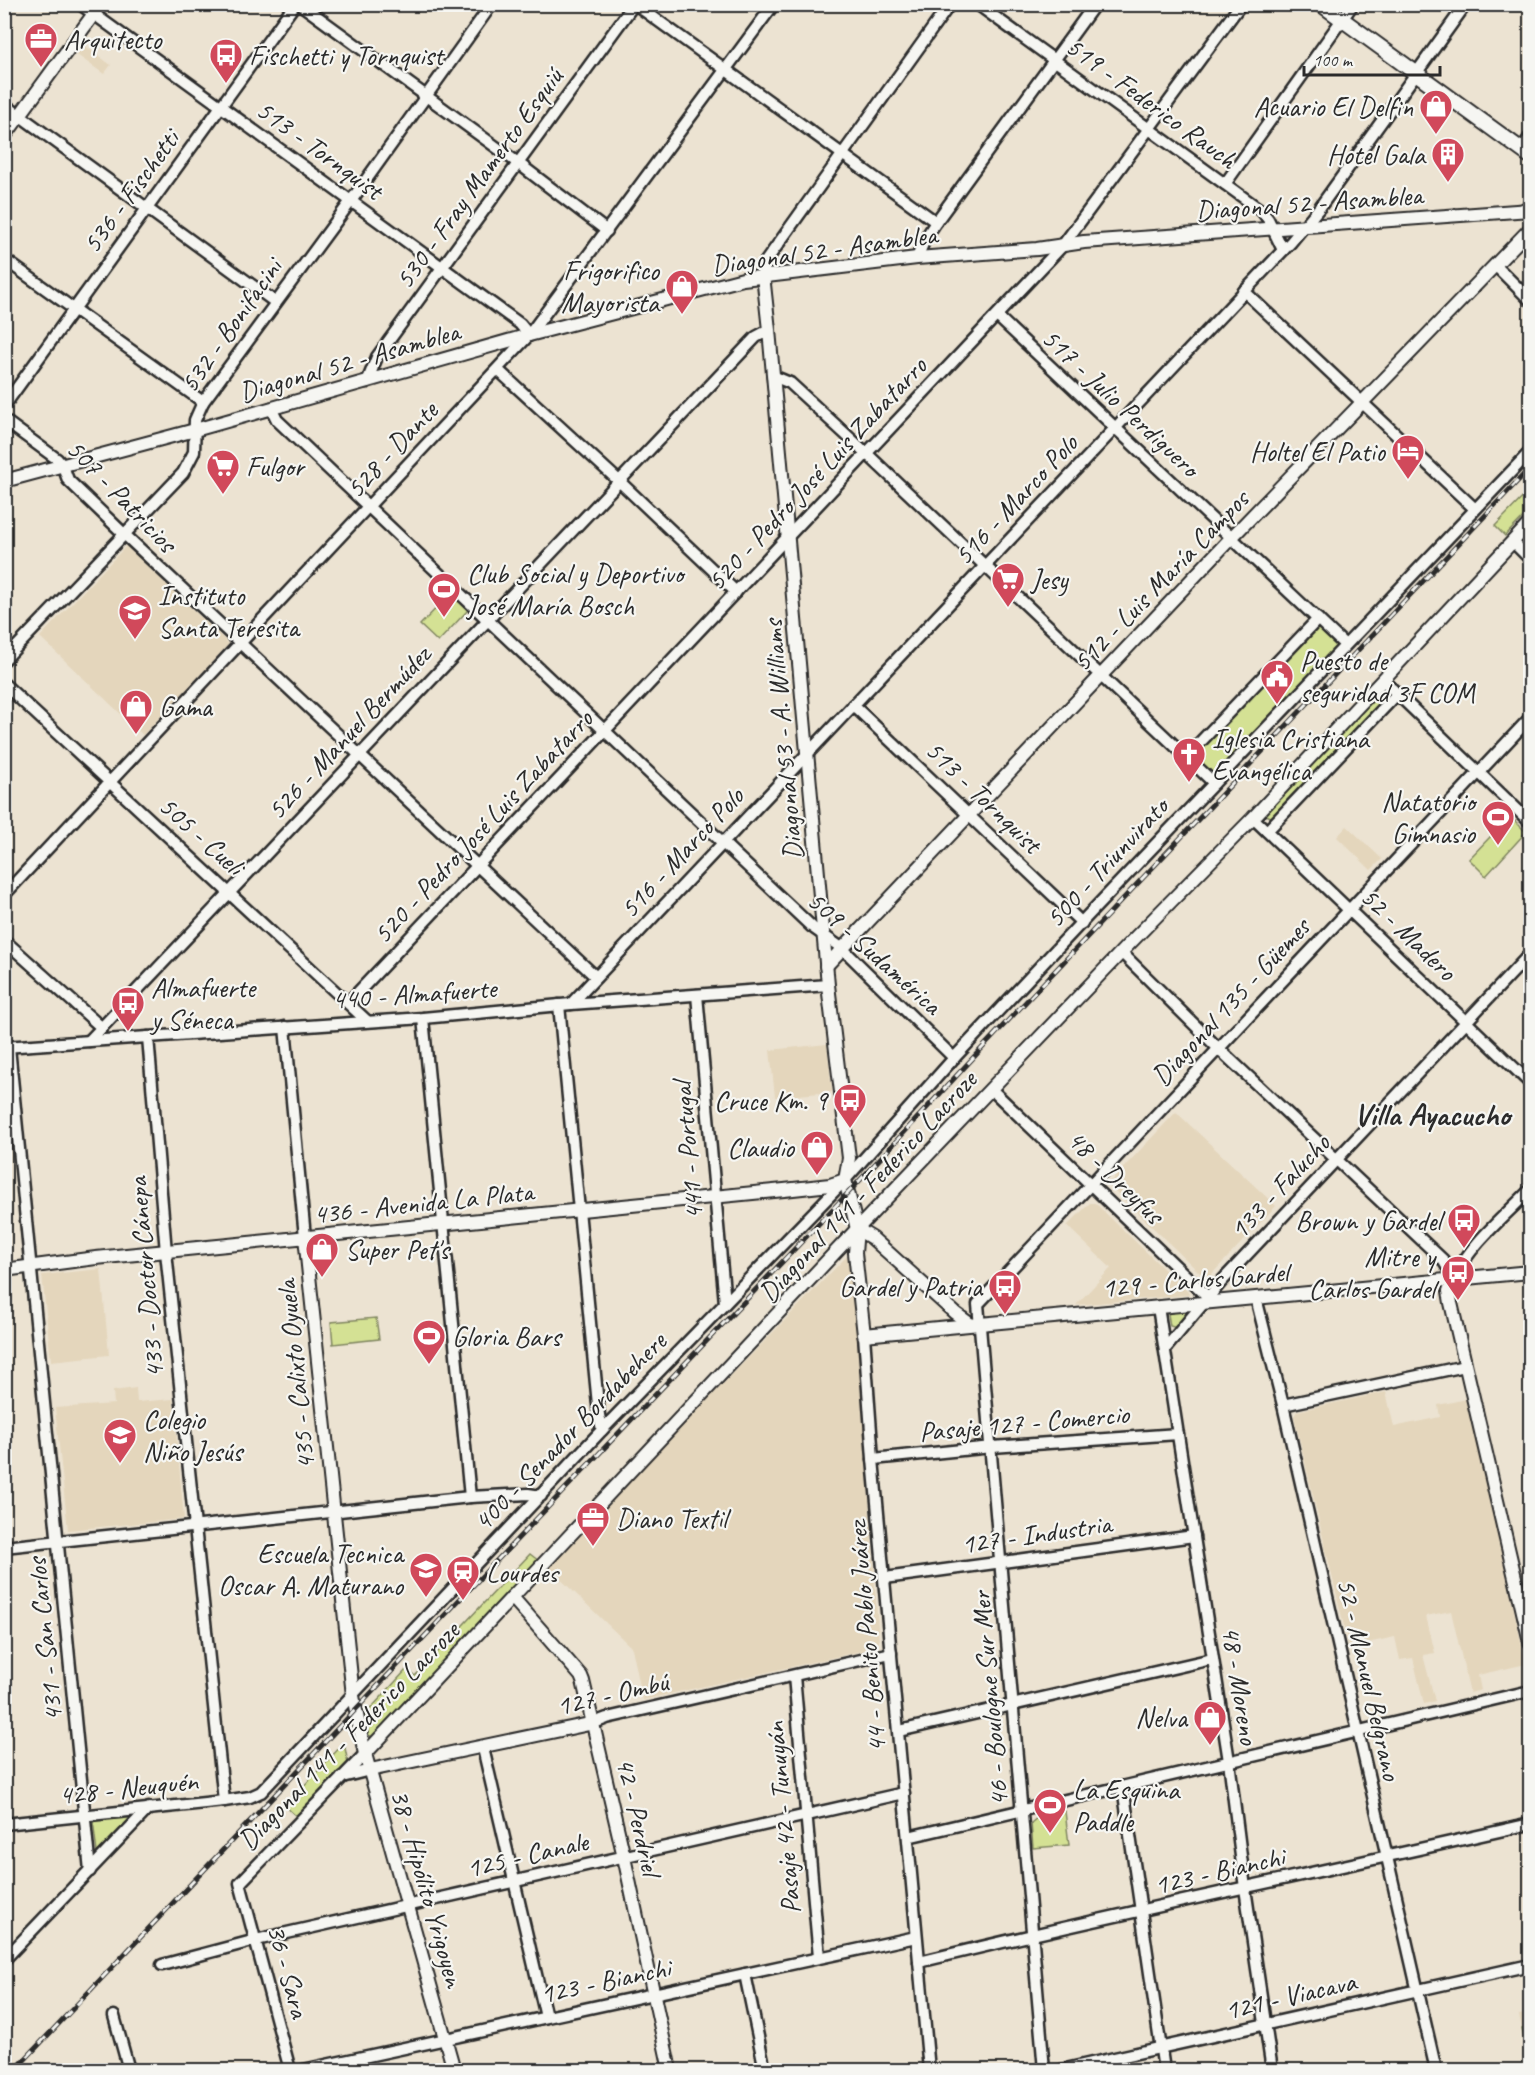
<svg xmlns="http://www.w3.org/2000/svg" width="1535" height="2075" font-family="Caveat,sans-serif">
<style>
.built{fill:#e4d6bc}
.green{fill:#d4e194;stroke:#808660;stroke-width:1.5}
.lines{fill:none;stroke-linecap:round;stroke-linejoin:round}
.minor-casing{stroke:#2b2b2b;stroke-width:15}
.tertiary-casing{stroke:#2b2b2b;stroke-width:16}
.secondary-casing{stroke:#2b2b2b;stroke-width:18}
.minor{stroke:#f6f6f2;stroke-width:10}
.tertiary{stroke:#f6f6f2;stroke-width:12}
.secondary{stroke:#f6f6f2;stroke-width:14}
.rail-casing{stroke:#2b2b2b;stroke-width:5}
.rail{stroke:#f6f6f2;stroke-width:3;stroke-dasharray:9;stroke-linecap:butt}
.labels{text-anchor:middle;stroke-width:4.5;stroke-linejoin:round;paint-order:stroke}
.poi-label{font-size:28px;fill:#2b2b2b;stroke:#f6f6f2;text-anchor:start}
.street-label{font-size:28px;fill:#2b2b2b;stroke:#f6f6f2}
.quarter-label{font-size:32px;font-weight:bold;fill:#2b2b2b;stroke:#f6f6f2}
</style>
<rect width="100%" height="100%" fill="#ece3d2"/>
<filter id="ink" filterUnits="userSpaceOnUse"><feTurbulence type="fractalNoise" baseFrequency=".0167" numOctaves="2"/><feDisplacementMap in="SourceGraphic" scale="12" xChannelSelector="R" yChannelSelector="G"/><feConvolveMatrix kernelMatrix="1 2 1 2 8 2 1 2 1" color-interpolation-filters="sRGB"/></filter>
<g filter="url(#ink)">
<g class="built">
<polygon points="84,45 111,65 104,74 77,55"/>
<polygon points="126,546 229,644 143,735 40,637"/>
<polygon points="1347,826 1382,859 1371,870 1337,837"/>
<polygon points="827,1044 832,1092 775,1097 770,1050"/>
<polygon points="1176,1112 1276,1206 1210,1276 1203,1276 1111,1187 1111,1181"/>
<polygon points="1090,1203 1095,1203 1189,1293 1188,1295 1076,1305 1111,1268 1067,1226"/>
<polygon points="846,1257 852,1259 879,1642 875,1648 643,1700 632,1648 547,1566"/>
<polygon points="101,1269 109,1355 51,1361 42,1275"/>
<polygon points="136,1388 137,1402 173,1399 184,1519 68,1530 55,1408 114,1404 113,1391"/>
<polygon points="1386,1392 1394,1427 1440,1417 1438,1405 1467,1399 1526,1664 1478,1675 1481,1690 1470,1693 1451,1611 1426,1616 1435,1653 1423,1655 1435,1701 1424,1704 1413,1658 1400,1660 1395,1637 1349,1647 1294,1416 1297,1411"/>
<polygon points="1530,2013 1530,2066 1519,2015"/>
</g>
<g class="green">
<polygon points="1530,490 1530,510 1505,536 1495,526"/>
<polygon points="451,593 468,610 438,642 420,625"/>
<polygon points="1319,628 1336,643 1337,649 1216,775 1211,773 1195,758 1195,755 1316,629"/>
<polygon points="1375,692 1380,695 1383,701 1273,818 1264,814"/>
<polygon points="1510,816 1526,832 1486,876 1469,859"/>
<polygon points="1170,1312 1187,1312 1187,1316 1177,1328 1170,1326 1168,1314"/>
<polygon points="376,1318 379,1339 333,1344 331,1322"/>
<polygon points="530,1554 539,1561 374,1737 367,1735 362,1718 407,1669 415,1676"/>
<polygon points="344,1743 348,1763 297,1817 285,1806"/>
<polygon points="1065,1811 1069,1845 1033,1848 1031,1823 1037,1818"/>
<polygon points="133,1816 97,1853 93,1820"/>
<polygon points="1530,2027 1530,2066 1522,2029"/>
</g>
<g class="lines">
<defs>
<g id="minor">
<polyline points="80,4 520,324 529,335"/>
<polyline points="300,4 518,163 607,231"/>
<polyline points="635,4 936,222"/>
<polyline points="977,4 1262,211 1268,219 1283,250"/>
<polyline points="4,104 275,302"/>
<polyline points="1522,149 1530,137"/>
<polyline points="1225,184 1353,4"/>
<polyline points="917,258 925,239 936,222 1095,4"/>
<polyline points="4,259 203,402"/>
<polyline points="1495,265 1530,300"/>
<polyline points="763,275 766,261 950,4"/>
<polyline points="1244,291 1475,509"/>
<polyline points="997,316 1345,645"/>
<polyline points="498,370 620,482 736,592"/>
<polyline points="773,376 790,383 866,453 1214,783"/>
<polyline points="367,382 377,357 634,4"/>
<polyline points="4,406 295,4"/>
<polyline points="271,408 277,420 723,843 812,927 843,949 954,1058"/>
<polyline points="4,420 57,459 63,466 68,480 124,534 596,977"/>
<polyline points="1513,542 1530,559"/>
<polyline points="4,660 183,473 194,452 195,420 203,402 351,201 492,4"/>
<polyline points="1383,680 1530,822"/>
<polyline points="4,684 367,1021"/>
<polyline points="853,705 1082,923"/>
<polyline points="1186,757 1318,619"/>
<polyline points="1253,818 1530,1083"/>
<polyline points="1267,831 1397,694"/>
<polyline points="4,895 529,335 774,4"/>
<polyline points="4,940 101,1027"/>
<polyline points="1121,952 1218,1048 1443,1260 1454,1278"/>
<polyline points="697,995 725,1303"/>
<polyline points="348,1003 1063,245 1241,4"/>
<polyline points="571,1004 1291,242 1320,207 1466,4"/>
<polyline points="559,1005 599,1415 602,1430"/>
<polyline points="423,1018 470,1497"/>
<polyline points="285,1027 305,1237"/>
<polyline points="148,1037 166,1252 224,1801"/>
<polyline points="89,1041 756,337 769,330"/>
<polyline points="4,1047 423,1018 571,1004 828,985"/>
<polyline points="9,1047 90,1871"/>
<polyline points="991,1089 1208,1297"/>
<path d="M1454 1278C1470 1244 1504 1217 1530 1190"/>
<polyline points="1256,1298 1283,1405 1436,2070"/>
<polyline points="1158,1307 1229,1761 1245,1888 1272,2070"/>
<polyline points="864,1335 873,1459 929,2070"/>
<polyline points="1165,1349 1222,1281 1530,954"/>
<polyline points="1283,1405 1465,1366"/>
<polyline points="873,1459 992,1447 1178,1434"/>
<polyline points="4,1547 470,1497 528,1494 541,1496"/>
<polyline points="885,1578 1194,1536"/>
<polyline points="794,1676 819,1957"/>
<polyline points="594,1723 607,1718 891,1653"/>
<polyline points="899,1731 1212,1659"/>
<polyline points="483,1748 546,2017"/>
<polyline points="342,1777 370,1770"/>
<polyline points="1123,1787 1164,2070"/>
<polyline points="4,1824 224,1801 250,1797 261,1792 602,1430 845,1180 954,1058 1094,909 1530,452"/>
<polyline points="908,1837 1530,1691"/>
<polyline points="4,1960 149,1808"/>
<path d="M919 1962C1122 1912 1327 1871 1530 1824"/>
<polyline points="162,1965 256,1940 904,1793"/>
<polyline points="745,1974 765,2070"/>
<polyline points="114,2016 129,2070"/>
<polyline points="290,2070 240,1883 365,1754"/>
<polyline points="303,2070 916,1937"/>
<polyline points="1044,2070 978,1304 1530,718"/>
<polyline points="1061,2070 1530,1965"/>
</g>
<g id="tertiary">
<polyline points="4,137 101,4"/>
<polyline points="763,275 769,330 828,985 849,1158 845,1180 857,1229 855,1253 864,1335 1530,1272"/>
<polyline points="4,481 195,430 529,335 743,279 917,258 1037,249 1084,242 1530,210"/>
<polyline points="826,966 1231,538 1530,229"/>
<polyline points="857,1229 872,1238 955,1313 970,1324"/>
<polyline points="305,1237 353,1696 365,1754 454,2070"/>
<polyline points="4,1270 96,1258 784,1190 830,1185 845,1180"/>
<polyline points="1454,1278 1449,1291 1451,1303 1530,1642"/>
<polyline points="512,1597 581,1676 583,1681 624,1857 670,2070"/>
<polyline points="365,1754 857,1229 1129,944 1253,818 1530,523"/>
<polyline points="370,1770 594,1723"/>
</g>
<g id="secondary">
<polyline points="1321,4 1530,156"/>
<polyline points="1525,210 1530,208"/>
</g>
</defs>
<use href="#minor" class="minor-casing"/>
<use href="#tertiary" class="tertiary-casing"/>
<use href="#secondary" class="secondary-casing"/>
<use href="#minor" class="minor"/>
<use href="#tertiary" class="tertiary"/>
<use href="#secondary" class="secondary"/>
<defs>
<polyline id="rail" points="15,2070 460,1599 849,1192 985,1045 1530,468"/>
</defs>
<use href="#rail" class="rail-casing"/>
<use href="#rail" class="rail"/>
</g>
</g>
<defs>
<symbol id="office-pin" viewBox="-11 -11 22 30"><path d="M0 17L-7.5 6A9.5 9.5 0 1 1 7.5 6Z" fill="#d1495b" stroke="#f6f6f2"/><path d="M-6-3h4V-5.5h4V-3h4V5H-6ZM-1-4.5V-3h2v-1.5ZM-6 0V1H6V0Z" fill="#fff"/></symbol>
<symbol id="bus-pin" viewBox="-11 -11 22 30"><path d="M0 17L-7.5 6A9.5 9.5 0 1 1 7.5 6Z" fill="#d1495b" stroke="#f6f6f2"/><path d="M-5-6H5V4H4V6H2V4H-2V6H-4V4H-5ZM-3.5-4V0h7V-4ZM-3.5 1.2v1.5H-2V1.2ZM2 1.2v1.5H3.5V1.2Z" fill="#fff"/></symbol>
<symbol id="shop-pin" viewBox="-11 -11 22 30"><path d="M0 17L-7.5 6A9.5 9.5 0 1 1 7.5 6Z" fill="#d1495b" stroke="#f6f6f2"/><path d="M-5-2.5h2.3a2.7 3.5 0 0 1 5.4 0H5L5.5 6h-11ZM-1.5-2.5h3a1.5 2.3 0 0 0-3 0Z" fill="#fff"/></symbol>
<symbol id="building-pin" viewBox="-11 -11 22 30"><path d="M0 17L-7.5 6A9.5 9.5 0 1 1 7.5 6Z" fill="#d1495b" stroke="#f6f6f2"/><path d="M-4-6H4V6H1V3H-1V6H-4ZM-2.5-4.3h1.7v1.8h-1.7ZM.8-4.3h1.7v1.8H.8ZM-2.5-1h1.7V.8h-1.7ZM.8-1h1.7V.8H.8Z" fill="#fff"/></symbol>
<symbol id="hotel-pin" viewBox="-11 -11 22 30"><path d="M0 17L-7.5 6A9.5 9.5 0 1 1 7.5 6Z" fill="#d1495b" stroke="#f6f6f2"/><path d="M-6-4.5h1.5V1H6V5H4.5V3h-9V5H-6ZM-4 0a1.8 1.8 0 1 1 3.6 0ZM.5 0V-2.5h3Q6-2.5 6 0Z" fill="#fff"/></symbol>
<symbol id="supermarket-pin" viewBox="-11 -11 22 30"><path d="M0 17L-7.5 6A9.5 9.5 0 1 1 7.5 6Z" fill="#d1495b" stroke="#f6f6f2"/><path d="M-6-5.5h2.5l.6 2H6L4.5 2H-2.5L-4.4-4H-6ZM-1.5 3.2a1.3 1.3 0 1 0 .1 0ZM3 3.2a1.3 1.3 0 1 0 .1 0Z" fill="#fff"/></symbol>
<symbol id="stadium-pin" viewBox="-11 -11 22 30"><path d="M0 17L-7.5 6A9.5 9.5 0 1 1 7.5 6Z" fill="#d1495b" stroke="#f6f6f2"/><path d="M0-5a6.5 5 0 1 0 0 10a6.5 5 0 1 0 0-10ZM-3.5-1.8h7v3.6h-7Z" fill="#fff"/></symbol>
<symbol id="university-pin" viewBox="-11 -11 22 30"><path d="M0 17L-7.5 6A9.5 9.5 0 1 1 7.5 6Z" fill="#d1495b" stroke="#f6f6f2"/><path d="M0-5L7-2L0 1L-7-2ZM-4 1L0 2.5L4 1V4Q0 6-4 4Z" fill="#fff"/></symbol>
<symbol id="civic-pin" viewBox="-11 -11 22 30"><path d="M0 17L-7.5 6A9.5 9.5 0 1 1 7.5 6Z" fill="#d1495b" stroke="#f6f6f2"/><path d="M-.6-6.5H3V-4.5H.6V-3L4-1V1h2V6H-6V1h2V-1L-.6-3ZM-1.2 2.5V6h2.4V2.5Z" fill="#fff"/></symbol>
<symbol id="church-pin" viewBox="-11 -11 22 30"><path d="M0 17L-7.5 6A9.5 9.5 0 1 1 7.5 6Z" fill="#d1495b" stroke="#f6f6f2"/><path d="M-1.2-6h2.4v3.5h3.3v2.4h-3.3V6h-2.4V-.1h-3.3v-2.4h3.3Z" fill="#fff"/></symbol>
<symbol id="school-pin" viewBox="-11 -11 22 30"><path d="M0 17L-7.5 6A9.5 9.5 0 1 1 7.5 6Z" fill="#d1495b" stroke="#f6f6f2"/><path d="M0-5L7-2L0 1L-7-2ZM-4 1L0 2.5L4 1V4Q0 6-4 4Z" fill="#fff"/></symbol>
<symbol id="station-pin" viewBox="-11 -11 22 30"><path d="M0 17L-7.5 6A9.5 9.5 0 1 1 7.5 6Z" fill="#d1495b" stroke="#f6f6f2"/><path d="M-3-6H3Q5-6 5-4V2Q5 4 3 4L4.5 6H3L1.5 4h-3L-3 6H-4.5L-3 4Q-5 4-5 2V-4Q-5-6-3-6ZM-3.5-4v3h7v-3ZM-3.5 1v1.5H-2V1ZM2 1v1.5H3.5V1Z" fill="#fff"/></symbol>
</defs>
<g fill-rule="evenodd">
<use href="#office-pin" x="22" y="20" width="38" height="52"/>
<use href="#bus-pin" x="207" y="36" width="38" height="52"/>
<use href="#shop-pin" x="1417" y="87" width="38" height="52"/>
<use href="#building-pin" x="1429" y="135" width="38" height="52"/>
<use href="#shop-pin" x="663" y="267" width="38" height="52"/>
<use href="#hotel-pin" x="1389" y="432" width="38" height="52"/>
<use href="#supermarket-pin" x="204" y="447" width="38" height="52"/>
<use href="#supermarket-pin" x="989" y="560" width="38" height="52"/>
<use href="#stadium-pin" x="425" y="570" width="38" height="52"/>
<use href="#university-pin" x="116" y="592" width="38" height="52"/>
<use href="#civic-pin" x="1258" y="657" width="38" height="52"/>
<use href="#shop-pin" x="117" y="687" width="38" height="52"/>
<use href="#church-pin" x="1170" y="735" width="38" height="52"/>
<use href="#stadium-pin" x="1479" y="798" width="38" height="52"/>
<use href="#bus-pin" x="109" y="984" width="38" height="52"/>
<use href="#bus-pin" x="831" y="1081" width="38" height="52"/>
<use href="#shop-pin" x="798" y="1128" width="38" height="52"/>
<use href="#bus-pin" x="1445" y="1201" width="38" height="52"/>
<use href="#shop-pin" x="303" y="1230" width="38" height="52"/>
<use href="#bus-pin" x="1439" y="1253" width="38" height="52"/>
<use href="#bus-pin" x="986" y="1267" width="38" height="52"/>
<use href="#stadium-pin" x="410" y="1317" width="38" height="52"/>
<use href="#school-pin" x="101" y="1416" width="38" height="52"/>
<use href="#office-pin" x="574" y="1499" width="38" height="52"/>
<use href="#school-pin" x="407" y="1550" width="38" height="52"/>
<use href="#station-pin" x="444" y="1553" width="38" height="52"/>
<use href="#shop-pin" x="1191" y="1698" width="38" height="52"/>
<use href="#stadium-pin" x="1031" y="1786" width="38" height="52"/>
</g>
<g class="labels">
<g class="poi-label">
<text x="64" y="49">Arquitecto</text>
<text x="249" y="65">Fischetti y Tornquist</text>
<text x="1413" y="116" text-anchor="end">Acuario El Delfin</text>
<text x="1425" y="164" text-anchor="end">Hotel Gala</text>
<text x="659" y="280" text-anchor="end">Frigorifico<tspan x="659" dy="32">Mayorista</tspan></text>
<text x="1385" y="461" text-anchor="end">Holtel El Patio</text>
<text x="246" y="476">Fulgor</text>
<text x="467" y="583">Club Social y Deportivo<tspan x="467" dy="32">José María Bosch</tspan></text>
<text x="1031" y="589">Jesy</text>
<text x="158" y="605">Instituto<tspan x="158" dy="32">Santa Teresita</tspan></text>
<text x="1300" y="670">Puesto de<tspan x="1300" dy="32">seguridad 3F COM</tspan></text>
<text x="159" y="716">Gama</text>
<text x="1212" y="748">Iglesia Cristiana<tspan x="1212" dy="32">Evangélica</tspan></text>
<text x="1475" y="811" text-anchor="end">Natatorio<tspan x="1475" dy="32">Gimnasio</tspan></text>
<text x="151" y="997">Almafuerte<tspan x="151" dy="32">y Séneca</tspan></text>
<text x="827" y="1110" text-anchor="end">Cruce Km. 9</text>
<text x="794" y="1157" text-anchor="end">Claudio</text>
<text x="1441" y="1230" text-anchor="end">Brown y Gardel</text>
<text x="345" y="1259">Super Pet's</text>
<text x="1435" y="1266" text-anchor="end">Mitre y<tspan x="1435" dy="32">Carlos Gardel</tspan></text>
<text x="982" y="1296" text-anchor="end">Gardel y Patria</text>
<text x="452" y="1346">Gloria Bars</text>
<text x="143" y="1429">Colegio<tspan x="143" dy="32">Niño Jesús</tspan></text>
<text x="616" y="1528">Diano Textil</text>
<text x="403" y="1563" text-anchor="end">Escuela Tecnica<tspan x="403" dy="32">Oscar A. Maturano</tspan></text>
<text x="486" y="1582">Lourdes</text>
<text x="1187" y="1727" text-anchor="end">Nelva</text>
<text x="1073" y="1799">La Esquina<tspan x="1073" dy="32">Paddle</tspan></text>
</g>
<g class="street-label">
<text transform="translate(1152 102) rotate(36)" y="10">519 - Federico Rauch</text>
<text transform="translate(320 149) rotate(36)" y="10">513 - Tornquist</text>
<text transform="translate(478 178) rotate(-54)" y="10">530 - Fray Mamerto Esquiú</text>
<text transform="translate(130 191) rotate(-54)" y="10">536 - Fischetti</text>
<text transform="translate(1309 202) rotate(-4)" y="10">Diagonal 52 - Asamblea</text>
<text transform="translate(824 249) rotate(-8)" y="10">Diagonal 52 - Asamblea</text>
<text transform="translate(230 325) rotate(-55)" y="10">532 - Bonifacini</text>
<text transform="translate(349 361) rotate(-16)" y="10">Diagonal 52 - Asamblea</text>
<text transform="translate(1121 402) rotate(43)" y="10">517 - Julio Perdiguero</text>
<text transform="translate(391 449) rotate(-47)" y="10">528 - Dante</text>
<text transform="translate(816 473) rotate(-47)" y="10">520 - Pedro José Luis Zabatarro</text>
<text transform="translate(122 495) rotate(46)" y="10">507 - Patricios</text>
<text transform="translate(1015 499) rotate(-47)" y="10">516 - Marco Polo</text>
<text transform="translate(1160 580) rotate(-46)" y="10">512 - Luis María Campos</text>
<text transform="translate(348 732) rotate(-47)" y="10">526 - Manuel Bermúdez</text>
<text transform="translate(782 740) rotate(-95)" y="10">Diagonal 53 - A. Williams</text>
<text transform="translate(984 796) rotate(44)" y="10">513 - Tornquist</text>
<text transform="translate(482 826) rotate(-47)" y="10">520 - Pedro José Luis Zabatarro</text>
<text transform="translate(202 835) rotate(42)" y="10">505 - Cueli</text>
<text transform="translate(681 852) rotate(-47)" y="10">516 - Marco Polo</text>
<text transform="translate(1106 862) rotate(-47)" y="10">500 - Triunvirato</text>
<text transform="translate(1409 933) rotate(44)" y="10">52 - Madero</text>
<text transform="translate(875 952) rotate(42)" y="10">509 - Sudamérica</text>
<text transform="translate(414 993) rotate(-4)" y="10">440 - Almafuerte</text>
<text transform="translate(1230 1001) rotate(-47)" y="10">Diagonal 135 - Güemes</text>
<text transform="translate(687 1151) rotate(-95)" y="10">441 - Portugal</text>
<text transform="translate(1116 1176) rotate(44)" y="10">48 - Dreyfus</text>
<text transform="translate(867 1186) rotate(-47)" y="10">Diagonal 141 - Federico Lacroze</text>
<text transform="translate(1279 1186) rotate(-47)" y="10">133 - Falucho</text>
<text transform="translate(423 1202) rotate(-6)" y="10">436 - Avenida La Plata</text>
<text transform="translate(145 1278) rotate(-95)" y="10">433 - Doctor Cánepa</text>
<text transform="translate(1195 1279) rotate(-5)" y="10">129 - Carlos Gardel</text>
<text transform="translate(295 1375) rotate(-96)" y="10">435 - Calixto Oyuela</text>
<text transform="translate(1024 1422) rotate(-5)" y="10">Pasaje 127 - Comercio</text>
<text transform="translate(569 1431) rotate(-46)" y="10">400 - Senador Bordabehere</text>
<text transform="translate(1036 1533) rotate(-8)" y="10">127 - Industria</text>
<text transform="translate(866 1637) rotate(-95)" y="10">44 - Benito Pablo Juárez</text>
<text transform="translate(44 1640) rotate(-96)" y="10">431 - San Carlos</text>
<text transform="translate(1370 1679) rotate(77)" y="10">52 - Manuel Belgrano</text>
<text transform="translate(1241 1685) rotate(81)" y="10">48 - Moreno</text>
<text transform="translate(612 1693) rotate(-13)" y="10">127 - Ombú</text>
<text transform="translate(989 1699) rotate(-95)" y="10">46 - Boulogne Sur Mer</text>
<text transform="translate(348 1735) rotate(-46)" y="10">Diagonal 141 - Federico Lacroze</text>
<text transform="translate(128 1787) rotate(-6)" y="10">428 - Neuquén</text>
<text transform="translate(639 1816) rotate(77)" y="10">42 - Perdriel</text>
<text transform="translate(782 1818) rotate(-95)" y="10">Pasaje 42 - Tunuyán</text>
<text transform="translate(527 1854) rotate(-13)" y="10">125 - Canale</text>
<text transform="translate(1219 1870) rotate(-13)" y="10">123 - Bianchi</text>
<text transform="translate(428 1888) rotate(74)" y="10">38 - Hipólito Yrigoyen</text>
<text transform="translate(289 1971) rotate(75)" y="10">36 - Sara</text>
<text transform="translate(605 1980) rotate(-12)" y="10">123 - Bianchi</text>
<text transform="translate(1290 1995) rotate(-13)" y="10">121 - Viacava</text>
</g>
<g class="quarter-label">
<text x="1432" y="1125">Villa Ayacucho</text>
</g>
</g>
<rect width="1535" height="2075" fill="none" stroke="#f6f6f2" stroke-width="24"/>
<rect x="12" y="12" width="1511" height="2051" fill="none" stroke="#2b2b2b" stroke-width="2" filter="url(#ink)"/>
<path d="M1304 66v9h136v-9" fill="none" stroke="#2b2b2b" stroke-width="3"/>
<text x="1313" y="66" font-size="18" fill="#2b2b2b" stroke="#f6f6f2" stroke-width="4.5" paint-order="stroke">100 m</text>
</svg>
